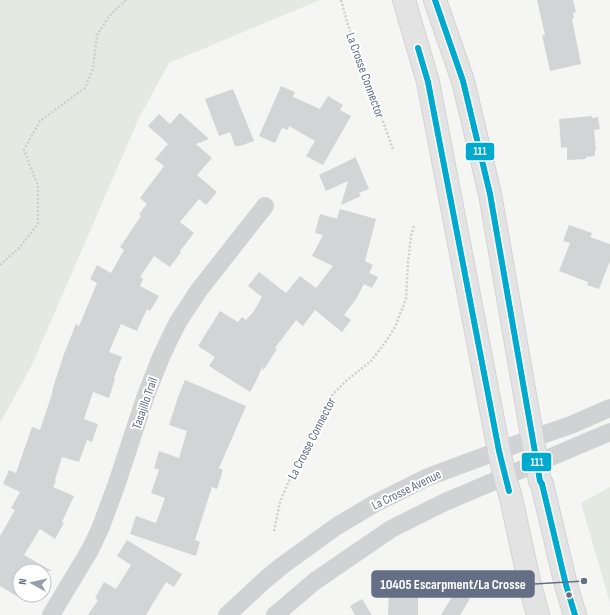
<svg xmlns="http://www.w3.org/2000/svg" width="610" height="615" font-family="'Sofia Sans Condensed',sans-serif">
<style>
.green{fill:#e4e9e2}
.building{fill:#d3d4d5}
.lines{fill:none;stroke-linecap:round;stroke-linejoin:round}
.major-casing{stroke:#d1d3d4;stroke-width:24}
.path{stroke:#cecfcf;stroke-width:2.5;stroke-dasharray:2 2;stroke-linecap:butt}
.minor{stroke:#d1d2d3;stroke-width:18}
.major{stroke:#e3e3e4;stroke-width:22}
.bus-1-casing{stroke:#fff;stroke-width:9}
.bus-1{stroke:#00a9ce;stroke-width:6}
.bus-dot{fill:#646f86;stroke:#fff;stroke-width:1.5}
.labels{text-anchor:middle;stroke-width:4;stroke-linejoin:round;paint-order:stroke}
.street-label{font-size:13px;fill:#646f86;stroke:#fff}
.leader{fill:none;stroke:#646f86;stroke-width:1.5}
.callout-dot{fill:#646f86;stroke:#fff;stroke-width:1.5}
.callout{fill:#646f86;stroke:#646f86;stroke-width:1.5}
.callout-label{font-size:14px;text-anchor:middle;font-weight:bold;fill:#fff}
.line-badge{stroke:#fff;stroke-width:1.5}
.badge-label{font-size:11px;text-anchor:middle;font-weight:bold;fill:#fff}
</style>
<rect width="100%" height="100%" fill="#f5f6f4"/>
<g class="green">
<polygon points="0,0 320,0 169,63 139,118 32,365 0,423"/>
<polygon points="610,487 610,603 581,503"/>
</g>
<g class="building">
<polygon points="537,0 573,0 576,12 573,13 574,18 572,19 581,64 550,71 542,35 545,35"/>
<polygon points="281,86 295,92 293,97 320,109 328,96 343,105 340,110 351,116 323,165 306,156 315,141 289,126 288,130 282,128 275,143 259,136"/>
<polygon points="233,89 254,141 240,146 235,146 230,132 219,136 205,99"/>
<polygon points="180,113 209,139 196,144 212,158 197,175 217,192 206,205 199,199 180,222 194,233 180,251 181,252 170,267 154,256 140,277 143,279 140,286 159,296 150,311 147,309 137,331 121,324 109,352 122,357 114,378 115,379 109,398 93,392 84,419 98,424 92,442 87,440 79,462 62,457 55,480 56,481 53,487 74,496 62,522 64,523 55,539 40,529 24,555 52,571 20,571 20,598 0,586 0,536 15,510 11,508 20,492 3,484 9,470 16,473 32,427 40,430 53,391 52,391 64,354 76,324 79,326 97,283 90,279 97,265 111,273 124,250 120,247 141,216 139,214 147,204 140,198 164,166 155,159 168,144 148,126 159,114 170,124"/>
<polygon points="592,116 592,118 598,117 600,129 594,130 596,150 595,150 595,156 586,157 586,159 567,160 567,147 561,148 559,119"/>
<polygon points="355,156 369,189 359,193 361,196 341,205 348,181 326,191 319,175 354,158"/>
<polygon points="340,209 376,219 365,261 373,265 369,273 378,277 372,288 364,284 356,299 344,315 351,320 342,332 315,310 303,326 296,320 275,348 277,349 263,371 263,366 256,381 250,392 209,366 215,357 198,346 220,311 238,322 242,317 246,320 254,311 262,297 248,286 259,272 286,293 300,276 316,288 333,266 312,256 323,235 315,233 320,214 338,219 337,218"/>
<polygon points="569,225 592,233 590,237 610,244 610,261 599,289 587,285 588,282 559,271 570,243 563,241"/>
<polygon points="185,380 246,406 219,468 223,470 217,489 212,487 195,540 200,542 196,556 130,534 136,516 156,523 165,498 151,493 159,470 154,468 159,451 179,458 187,431 169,425 178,397"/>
<polygon points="127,540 182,574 174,587 166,582 146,615 88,615 98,600 95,598 104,582 116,589 131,565 117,556"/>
<polygon points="389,589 418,589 418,615 388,615"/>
<polygon points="456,590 470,599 460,615 441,615"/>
<polygon points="362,599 372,615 355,615 350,606"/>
</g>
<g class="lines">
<defs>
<g id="major">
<polyline points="404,0 428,82 499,451 505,477 511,498 529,581 538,615"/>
<polyline points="435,0 463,81 490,194 540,481 542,484 566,585 575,615"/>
</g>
</defs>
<use href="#major" class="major-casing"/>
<g class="path">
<polyline points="341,0 348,25 393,149"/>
<polyline points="0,265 19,248 38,224 38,186 24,150 40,121 85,88 93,69 97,35 110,15 126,0"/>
<polyline points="274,531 280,502 288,483 324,406 333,394 346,381 371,361 387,340 395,327 406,299 408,263 411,236 414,226"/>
</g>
<g class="minor">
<polyline points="51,615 90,550 100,529 116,486 146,395 161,357 170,338 178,322 199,290 265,206"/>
<polyline points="227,615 266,579 283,565 337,526 374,504 428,477 533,438 571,425 610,408"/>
<polyline points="275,615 315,581 391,529 445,502 610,432"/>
</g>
<use href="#major" class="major"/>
<defs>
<g id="bus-1">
<polyline points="435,0 463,81 490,194 540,481 542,484 566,585 575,615"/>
<polyline points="418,48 428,82 499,451 509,491"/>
</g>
</defs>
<use href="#bus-1" class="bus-1-casing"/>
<use href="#bus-1" class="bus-1"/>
</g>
<circle class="bus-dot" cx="569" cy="595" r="3.5"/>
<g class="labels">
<g class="street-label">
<text transform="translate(366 75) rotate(70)" y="5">La Crosse Connector</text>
<text transform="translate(144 403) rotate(-71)" y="5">Tasajillo Trail</text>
<text transform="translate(311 438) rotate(-63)" y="5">La Crosse Connector</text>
<text transform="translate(406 489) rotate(-26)" y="5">La Crosse Avenue</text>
</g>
</g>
<path class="leader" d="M584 581L534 584"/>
<circle class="callout-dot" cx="584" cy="581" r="4"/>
<rect class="callout" x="372" y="571" width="162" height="26" rx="4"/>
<g class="callout-label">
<text x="453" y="589">10405 Escarpment/La Crosse</text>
</g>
<g class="line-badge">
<rect x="465" y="142" width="30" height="19" rx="4" fill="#00a9ce"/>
<rect x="521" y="452" width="31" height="20" rx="4" fill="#00a9ce"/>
</g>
<g class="badge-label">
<text x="480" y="155">111</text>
<text x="537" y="466">111</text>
</g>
<g transform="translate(32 583) rotate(278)"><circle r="19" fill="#ffffff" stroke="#c1c5cf"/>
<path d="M0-3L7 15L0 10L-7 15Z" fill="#979eac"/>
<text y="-6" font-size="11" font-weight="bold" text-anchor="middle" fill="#646f86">N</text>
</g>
</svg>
